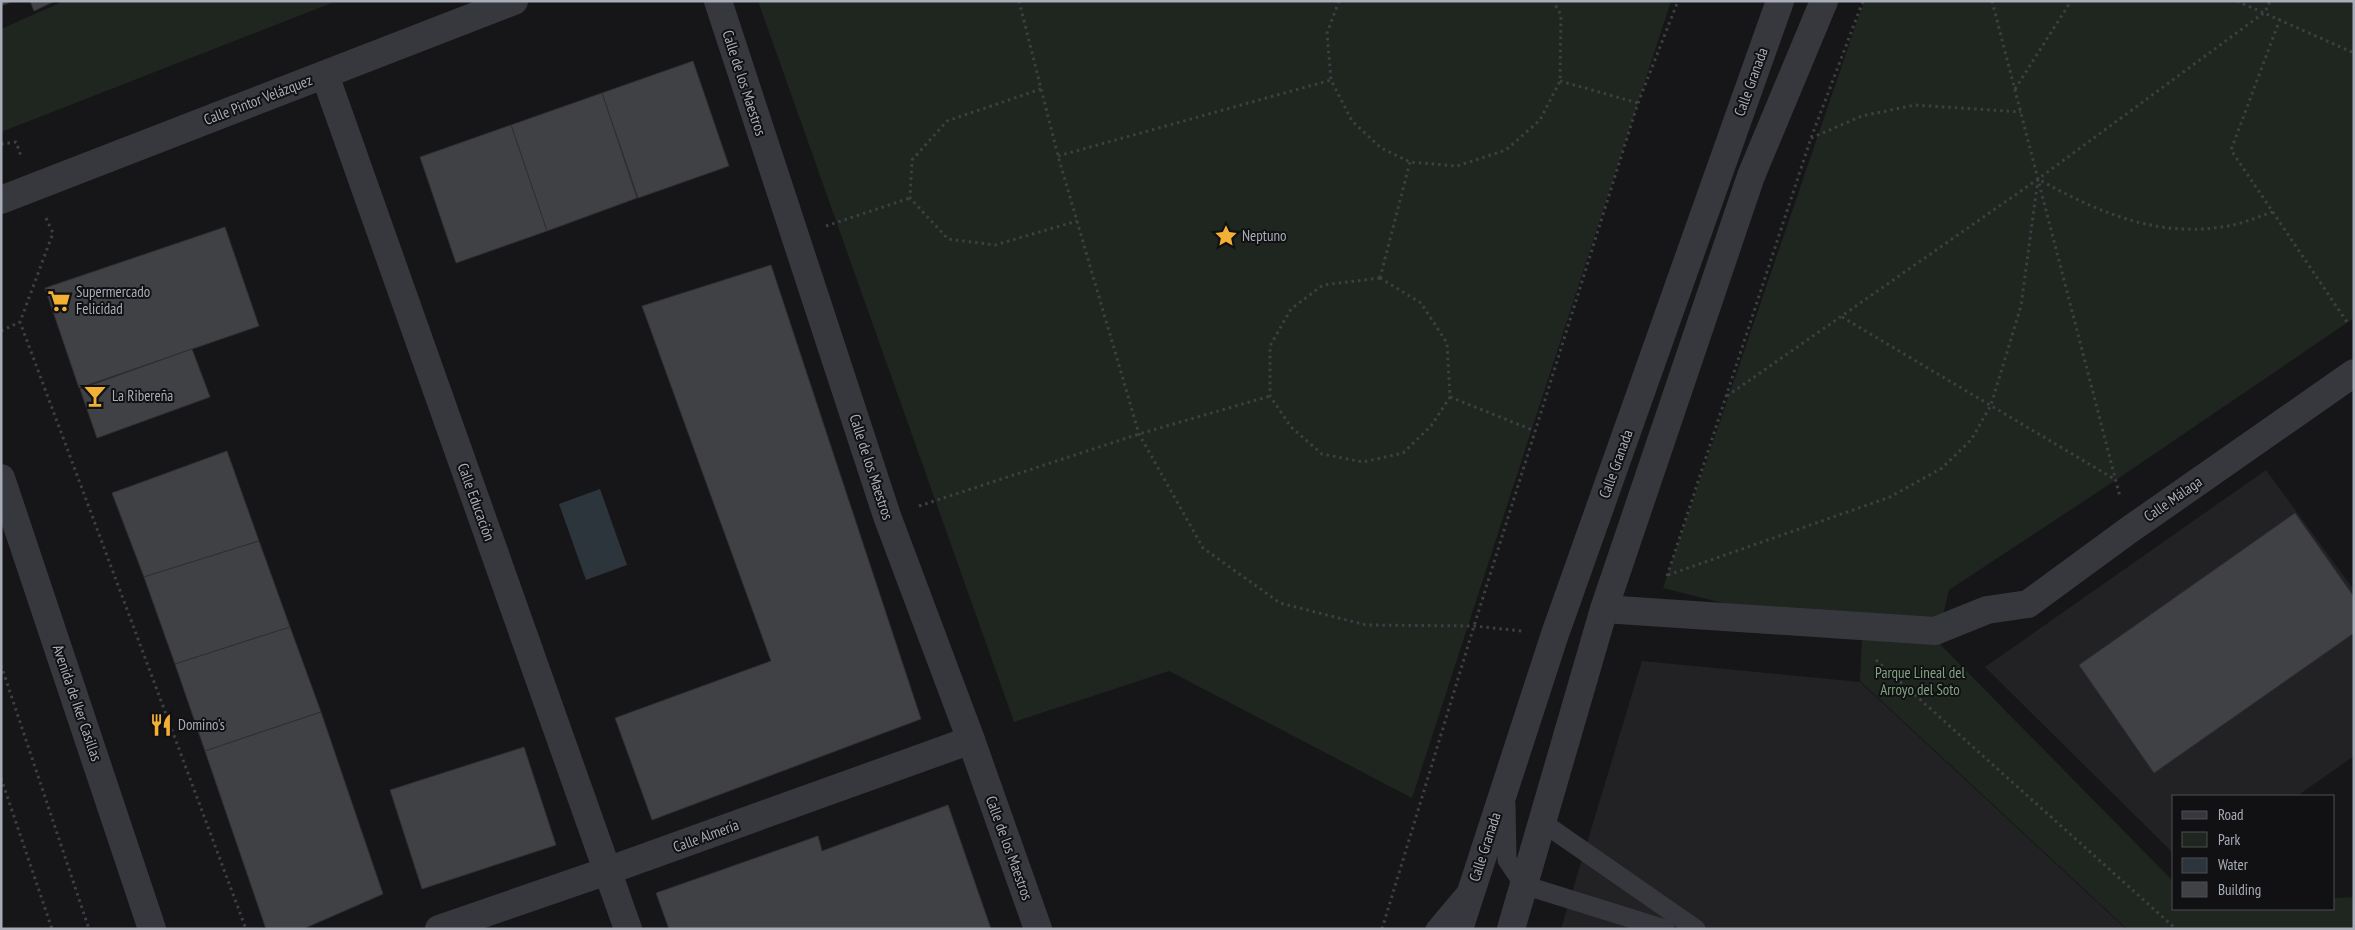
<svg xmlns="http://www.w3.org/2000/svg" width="2355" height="930" font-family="'PT Sans Narrow',sans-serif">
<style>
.built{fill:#222225}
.green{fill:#1e261f}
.water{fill:#2c353c}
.building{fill:#404145;stroke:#303034}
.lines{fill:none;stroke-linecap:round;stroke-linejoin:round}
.path{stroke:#3d3f44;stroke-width:3;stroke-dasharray:2.5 4;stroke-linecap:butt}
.service{stroke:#37383d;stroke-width:19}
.minor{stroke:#37383d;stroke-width:28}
.tertiary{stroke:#37383d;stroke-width:28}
.labels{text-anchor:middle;stroke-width:4;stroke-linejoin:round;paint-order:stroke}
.street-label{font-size:15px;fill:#a8adb8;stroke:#111113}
.poi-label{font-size:15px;fill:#a8adb8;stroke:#111113;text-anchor:start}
.park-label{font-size:15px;fill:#7fa381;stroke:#111113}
</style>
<rect width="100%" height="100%" fill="#161618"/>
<g class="built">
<polygon points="2266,470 2354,590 2354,756 2297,796 2174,796 2174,854 1985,667"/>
<polygon points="1642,661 1860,682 2126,929 1561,929"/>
</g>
<g class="green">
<polygon points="64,1 337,1 1,132 1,29"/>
<polygon points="758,1 1671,1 1412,798 1169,671 1014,722"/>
<polygon points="1864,1 2354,1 2354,318 2116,480 1949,590 1937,641 2174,882 2174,909 2334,909 2334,898 2354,897 2354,929 2127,929 1860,681 1862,638 1663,588"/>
</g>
<polygon class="water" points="600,489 627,565 586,580 559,504"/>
<g class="building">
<polygon points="1,1 13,1 1,6"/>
<polygon points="30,1 55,1 34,11"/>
<polygon points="693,61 729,166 638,198 602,93"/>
<polygon points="602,93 637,198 547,231 511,125"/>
<polygon points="511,125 547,231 456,263 420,157"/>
<polygon points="225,227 259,326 79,388 45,288"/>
<polygon points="771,265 921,719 652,820 615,718 771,661 642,306"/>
<polygon points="192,349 210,397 97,438 80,389"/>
<polygon points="227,451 259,541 144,577 112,493"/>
<polygon points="2295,513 2354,597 2354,633 2154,773 2079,665"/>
<polygon points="259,541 290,627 175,664 144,577"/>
<polygon points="290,627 321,712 205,751 175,664"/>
<polygon points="321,712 383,894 303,929 266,929 205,751"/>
<polygon points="524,747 556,845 422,889 390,790"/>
<polygon points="948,805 991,929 669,929 656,893 818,836 822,851"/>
</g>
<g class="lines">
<g class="path">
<polyline points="1019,1 1058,156 1139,434 1203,548 1280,603 1366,625 1474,626 1522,631"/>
<polyline points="1339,1 1327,33 1331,80 1352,121 1381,148 1410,162 1457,166 1506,150 1540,120 1560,81 1561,15 1553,1"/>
<polyline points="1992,1 2120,497"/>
<polyline points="2237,1 2354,53"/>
<polyline points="2280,19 2231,150 2347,322"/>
<polyline points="1560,81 1638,103"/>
<polyline points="1041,89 947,121 912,160 910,198 948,239 995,245 1077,221"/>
<polyline points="2015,89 2071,1"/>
<polyline points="1811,138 1862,116 1915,105 2021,112"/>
<polyline points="1,144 16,142 21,156"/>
<polyline points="1058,156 1331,80"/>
<polyline points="46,218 53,233 20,322 246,929"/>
<polyline points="826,226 910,198"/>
<polygon points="1380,278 1421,303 1447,343 1450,397 1431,426 1403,453 1363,462 1322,454 1291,427 1270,396 1270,346 1291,309 1323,285"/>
<polyline points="1380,278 1410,162"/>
<polyline points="1842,317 2116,480"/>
<polyline points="1,331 20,322"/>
<polyline points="1727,396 2038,179 2265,12 2270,1"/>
<polyline points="1450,397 1535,431"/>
<polyline points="919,506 1139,434 1270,396"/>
<path d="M1668 575 1890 497 1942 468 1971 440 1991 405 2021 306 2038 179C2099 213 2161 240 2233 225 2247 222 2260 216 2273 212"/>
<polyline points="1667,576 1811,138 1863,1"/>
<polyline points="1876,660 2176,929"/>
<polyline points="1,665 89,929"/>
<polyline points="1,778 52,929"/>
<polyline points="1382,929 1474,626 1638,103 1678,1"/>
</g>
<g class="service">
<polyline points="1506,804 1507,860 1524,885 1665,929"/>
<polyline points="1542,822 1696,929"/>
<polyline points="1435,929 1467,891"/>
</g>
<g class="minor">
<polyline points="718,1 887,516 971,740 1038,929"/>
<polyline points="325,75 628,929"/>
<polyline points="1,478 152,929"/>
<polyline points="1604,609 1935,631 1987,610 2028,604 2129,530 2354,373"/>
<polyline points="439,929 607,871 971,740"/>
</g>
<g class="tertiary">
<polyline points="1,200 514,1"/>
<polyline points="1459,929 1555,634 1780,1"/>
<polyline points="1511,929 1604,609 1751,176 1824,1"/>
</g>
</g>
<defs>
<symbol id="sight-bare" viewBox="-9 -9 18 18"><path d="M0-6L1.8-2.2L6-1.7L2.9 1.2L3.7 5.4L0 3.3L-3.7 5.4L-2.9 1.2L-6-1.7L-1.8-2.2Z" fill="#f2b134" stroke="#111113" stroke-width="2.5" paint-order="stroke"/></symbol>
<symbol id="supermarket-bare" viewBox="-9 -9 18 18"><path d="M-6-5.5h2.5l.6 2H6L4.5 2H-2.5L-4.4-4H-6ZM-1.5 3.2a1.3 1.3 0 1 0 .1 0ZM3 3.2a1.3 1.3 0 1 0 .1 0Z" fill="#f2b134" stroke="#111113" stroke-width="2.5" paint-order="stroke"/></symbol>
<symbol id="bar-bare" viewBox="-9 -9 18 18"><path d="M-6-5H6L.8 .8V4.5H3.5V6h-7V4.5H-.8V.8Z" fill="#f2b134" stroke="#111113" stroke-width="2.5" paint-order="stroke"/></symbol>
<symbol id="restaurant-bare" viewBox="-9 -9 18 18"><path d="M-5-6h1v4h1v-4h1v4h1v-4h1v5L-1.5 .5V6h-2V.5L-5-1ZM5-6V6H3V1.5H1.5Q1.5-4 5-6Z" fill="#f2b134" stroke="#111113" stroke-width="2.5" paint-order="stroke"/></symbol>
</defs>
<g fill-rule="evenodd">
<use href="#sight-bare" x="1210" y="220" width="32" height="32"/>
<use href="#supermarket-bare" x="43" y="285" width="32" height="32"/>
<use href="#bar-bare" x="79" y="380" width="32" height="32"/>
<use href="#restaurant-bare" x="145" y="709" width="32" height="32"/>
</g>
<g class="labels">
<g class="street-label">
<text transform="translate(1751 82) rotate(-70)" y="5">Calle Granada</text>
<text transform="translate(744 83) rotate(72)" y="5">Calle de los Maestros</text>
<text transform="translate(258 100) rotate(-21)" y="5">Calle Pintor Velázquez</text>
<text transform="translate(1616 464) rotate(-70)" y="5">Calle Granada</text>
<text transform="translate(871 467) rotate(72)" y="5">Calle de los Maestros</text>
<text transform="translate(2173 499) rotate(-35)" y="5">Calle Málaga</text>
<text transform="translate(476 502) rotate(70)" y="5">Calle Educación</text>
<text transform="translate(77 703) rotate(71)" y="5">Avenida de Iker Casillas</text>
<text transform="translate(706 836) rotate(-20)" y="5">Calle Almería</text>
<text transform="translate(1485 847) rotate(-72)" y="5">Calle Granada</text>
<text transform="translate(1009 848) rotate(70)" y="5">Calle de los Maestros</text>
</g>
<g class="poi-label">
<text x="1242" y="241">Neptuno</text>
<text x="76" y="297">Supermercado<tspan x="76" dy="17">Felicidad</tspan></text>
<text x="112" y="401">La Ribereña</text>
<text x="178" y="730">Domino's</text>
</g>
<g class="park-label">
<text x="1920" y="678">Parque Lineal del<tspan x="1920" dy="17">Arroyo del Soto</tspan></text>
</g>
</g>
<rect width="2355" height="930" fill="none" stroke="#a8adb8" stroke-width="5"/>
<rect x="2172" y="795" width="162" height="115" fill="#111113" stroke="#4d4f55"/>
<rect x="2182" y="811" width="25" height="8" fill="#37383d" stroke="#4d4f55"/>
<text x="2218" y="820" font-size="15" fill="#a8adb8">Road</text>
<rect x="2182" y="832" width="25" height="15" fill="#1e261f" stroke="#4d4f55"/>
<text x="2218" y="845" font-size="15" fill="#a8adb8">Park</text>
<rect x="2182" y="858" width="25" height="15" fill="#2c353c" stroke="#4d4f55"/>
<text x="2218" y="870" font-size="15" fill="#a8adb8">Water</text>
<rect x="2182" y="882" width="25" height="15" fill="#404145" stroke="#4d4f55"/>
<text x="2218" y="895" font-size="15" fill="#a8adb8">Building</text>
</svg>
